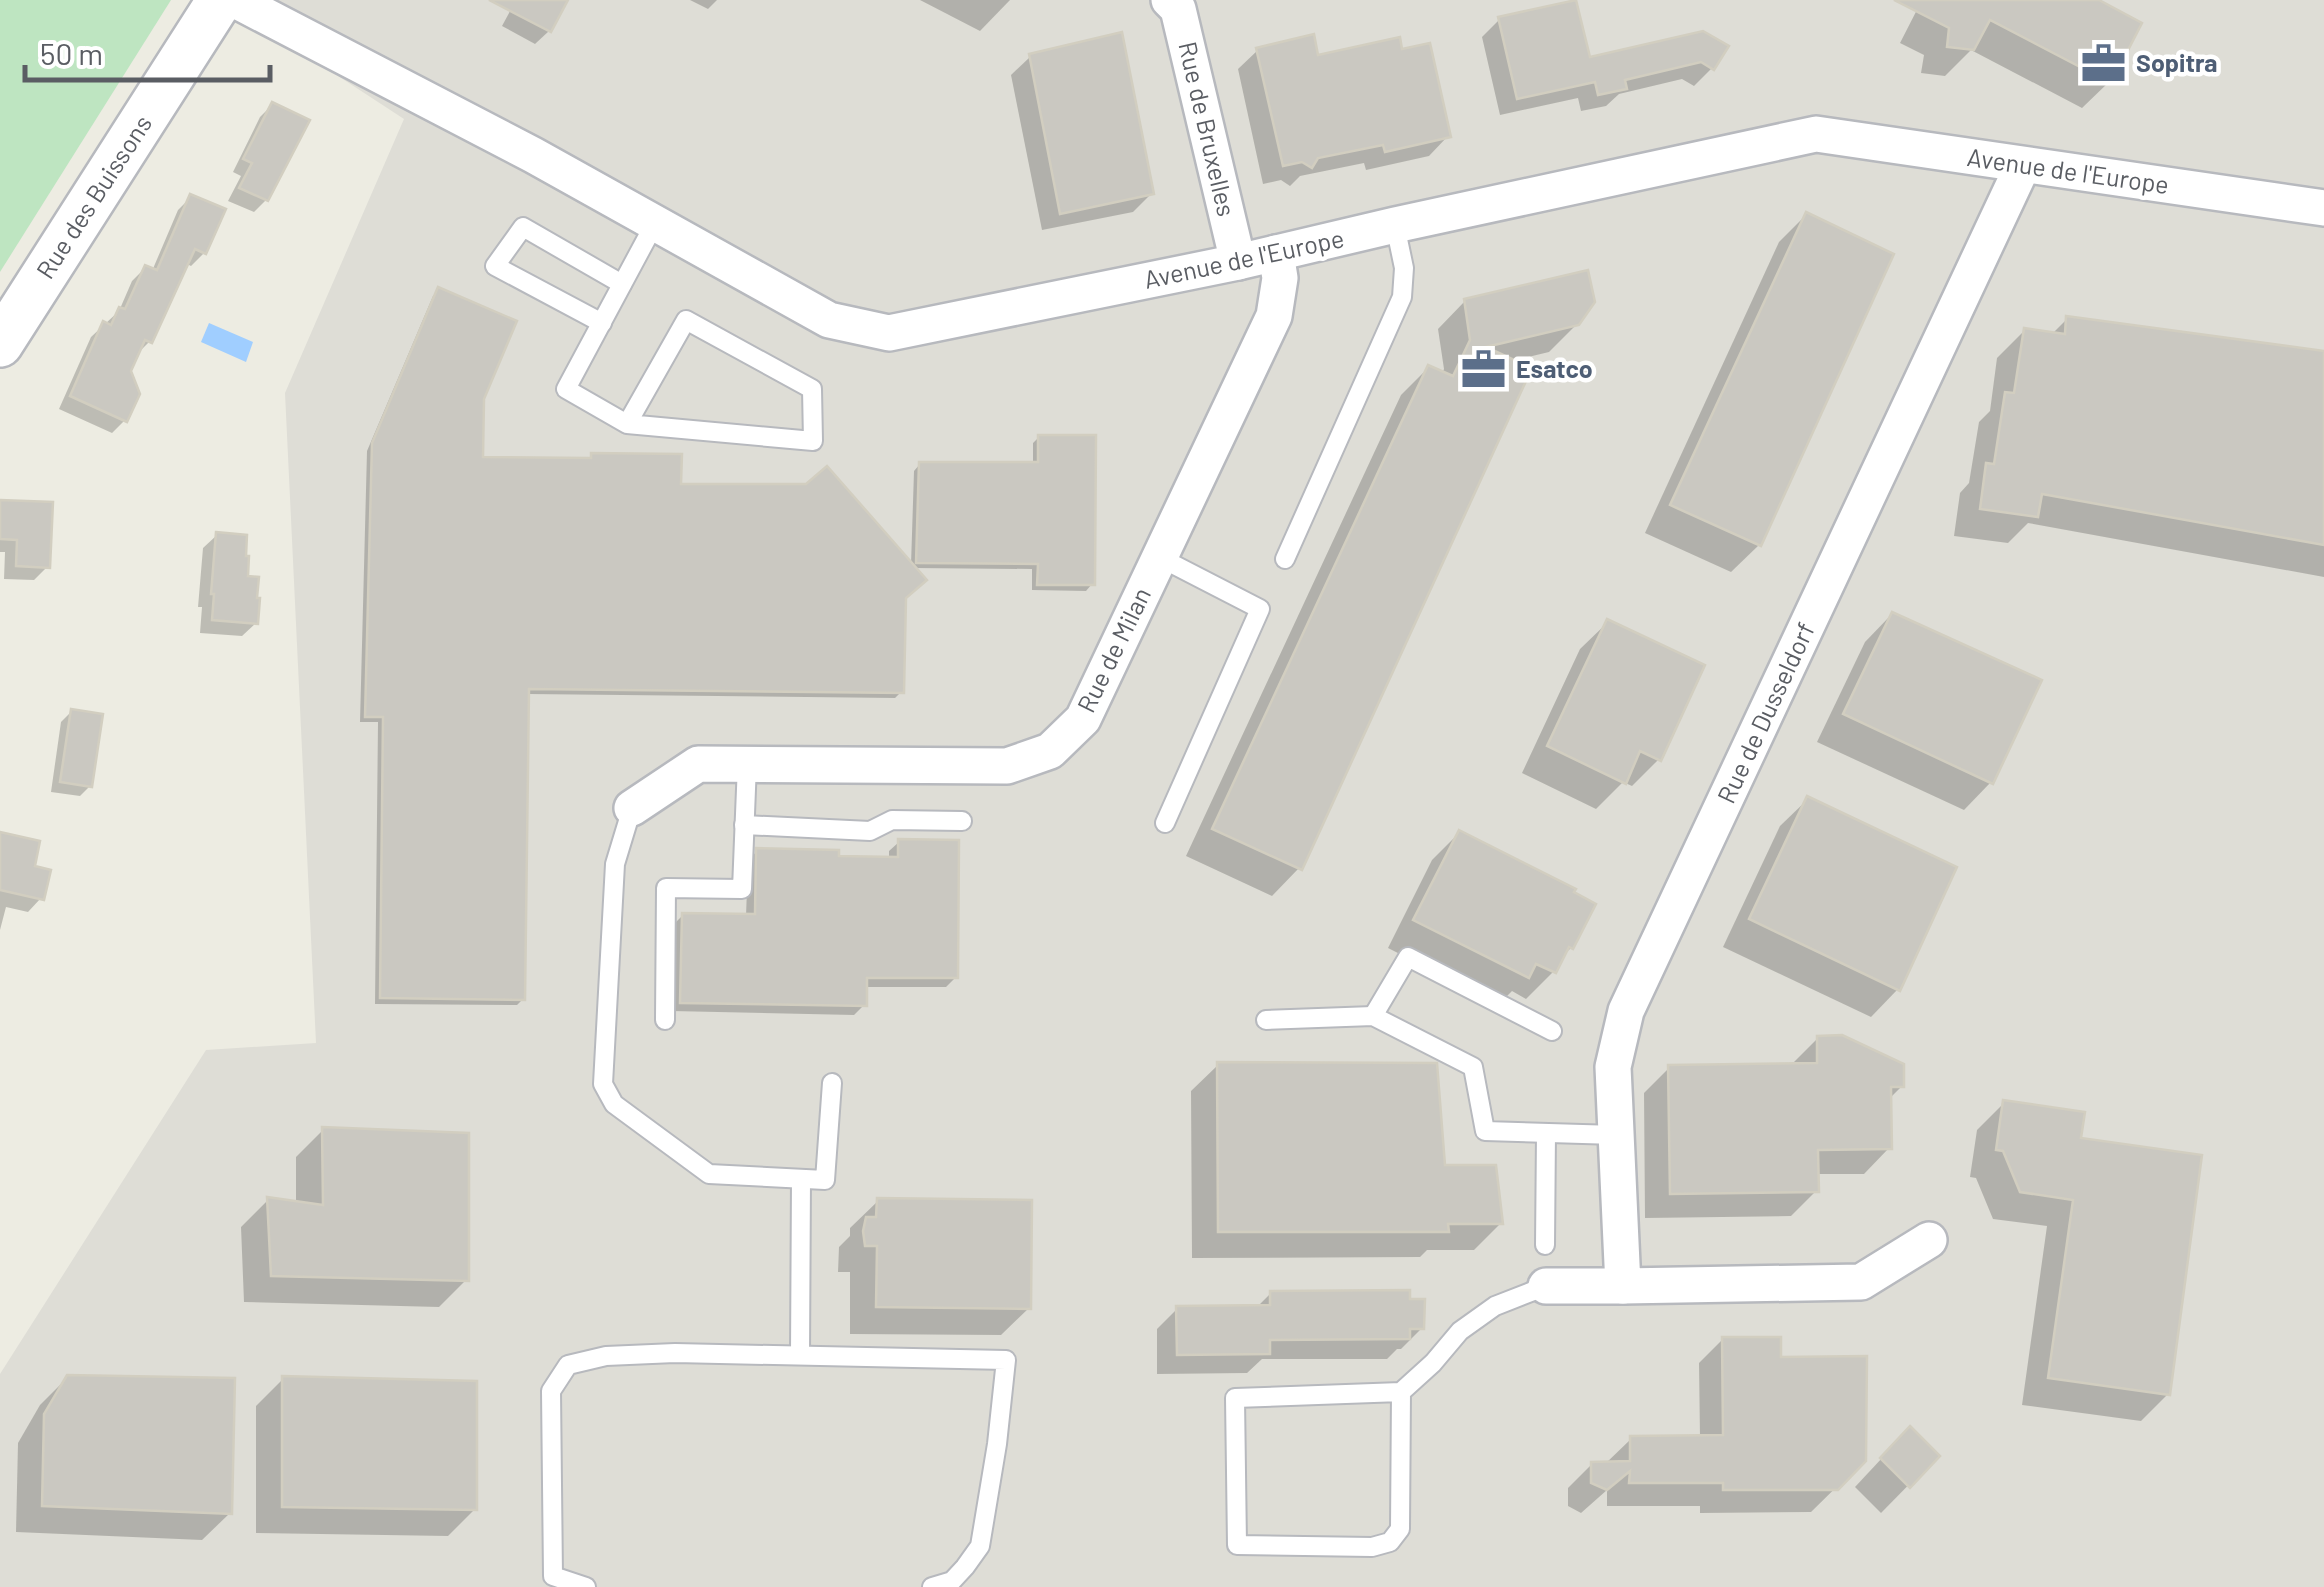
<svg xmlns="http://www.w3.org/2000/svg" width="2324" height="1587" font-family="Barlow,sans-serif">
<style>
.industrial{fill:#deddd6}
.green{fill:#bee5c1}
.water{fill:#a0ceff}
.shadow{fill:#0003}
.building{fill:#cac8c1;stroke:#d2cec0;stroke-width:2.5}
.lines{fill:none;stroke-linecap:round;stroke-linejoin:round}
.service-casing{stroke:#b7b9be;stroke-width:22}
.minor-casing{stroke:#b7b9be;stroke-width:40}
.tertiary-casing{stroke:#b7b9be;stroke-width:50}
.service{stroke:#fff;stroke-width:18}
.minor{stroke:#fff;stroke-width:35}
.tertiary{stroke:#fff;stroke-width:45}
.labels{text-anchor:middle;stroke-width:9;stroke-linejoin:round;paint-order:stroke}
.service-label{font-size:25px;font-weight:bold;fill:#4e5e75;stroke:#fff;text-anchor:start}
.street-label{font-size:25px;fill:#5a5d63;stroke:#fff}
</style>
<rect width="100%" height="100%" fill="#edece2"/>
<polygon class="industrial" points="239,0 2324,0 2324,1587 0,1587 0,1374 206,1050 316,1043 285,393 404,119 234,8"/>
<polygon class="green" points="0,0 171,0 0,272"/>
<polygon class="water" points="209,323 253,342 246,362 201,342"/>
<g class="shadow">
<polygon points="516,0 565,0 549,31 535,44 502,26"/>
<polygon points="690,0 717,0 708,9"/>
<polygon points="920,0 1010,0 980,31"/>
<polygon points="1922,0 2093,0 2109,82 2082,108 1971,50 1945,76 1921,73 1924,55 1900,43"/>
<polygon points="1500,19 1588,60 1703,33 1712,68 1694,86 1682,79 1619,94 1606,106 1581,111 1578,98 1500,115 1482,37"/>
<polygon points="1258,50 1316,58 1400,52 1448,136 1429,156 1366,170 1364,163 1300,176 1290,186 1281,180 1263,184 1238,69"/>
<polygon points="1030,57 1152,193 1133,212 1042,230 1011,75"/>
<polygon points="272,105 266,200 254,212 228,201 241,176 233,172 260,117"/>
<polygon points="191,197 204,253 191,266 185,263 150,341 136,355 128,371 125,420 112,433 59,409 91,337 119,311 132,281 145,268 152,271 178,210"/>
<polygon points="1806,215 1759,545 1731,572 1645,533 1779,242"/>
<polygon points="439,290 481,399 480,459 588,460 592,456 911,565 914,471 920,464 1033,465 1033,443 1039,437 1092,584 1086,591 1032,590 1032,569 913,568 904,597 901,692 895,698 527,694 523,999 517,1005 375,1004 378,722 360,722 367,451 433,296"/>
<polygon points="1465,301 1577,324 1549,352 1511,361 1299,868 1272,896 1186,856 1401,395 1428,368 1442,374 1444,369 1438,329"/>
<polygon points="2067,319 2324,353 2324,577 2028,523 2008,543 1954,536 1960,493 1969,483 1979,422 1990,411 1997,358 2024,331 2051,335"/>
<polygon points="0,502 47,567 34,580 4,579 5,552 0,552"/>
<polygon points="217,535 245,578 256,623 242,636 200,633 202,607 198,607 203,548"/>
<polygon points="1892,614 1991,782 1964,810 1817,742 1865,642"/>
<polygon points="1608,622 1659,759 1632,786 1623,782 1596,809 1522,773 1580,649"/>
<polygon points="71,712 90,786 80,796 51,792 61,722"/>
<polygon points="1808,799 1898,989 1871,1017 1723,947 1780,826"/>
<polygon points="1459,833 1571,893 1571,948 1561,957 1554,971 1526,999 1512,991 1499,1004 1388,948 1432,860"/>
<polygon points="0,835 32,868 41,898 28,912 6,907 0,930"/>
<polygon points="899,842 956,977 946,987 864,987 864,1005 854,1015 671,1011 673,925 683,915 746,916 748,861 757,851 836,858 889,859 889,851"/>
<polygon points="1818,1038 1902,1086 1889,1099 1889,1148 1864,1174 1816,1174 1816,1191 1791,1216 1645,1218 1644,1093 1669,1068 1793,1063"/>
<polygon points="1218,1065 1442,1168 1501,1223 1474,1250 1427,1250 1420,1257 1192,1258 1191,1091"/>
<polygon points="2004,1103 2079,1141 2168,1394 2141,1421 2022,1405 2047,1226 1993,1219 1976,1178 1970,1177 1977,1130"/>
<polygon points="323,1130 466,1280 439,1307 244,1302 241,1227 268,1200 296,1204 296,1157"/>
<polygon points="878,1201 1029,1308 1001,1335 850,1334 850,1272 838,1272 839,1247 850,1236 850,1228"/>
<polygon points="1271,1293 1422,1328 1401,1349 1397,1349 1387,1359 1262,1359 1247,1373 1157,1374 1157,1329 1177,1309 1256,1308"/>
<polygon points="1723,1339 1864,1460 1811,1512 1700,1513 1700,1506 1607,1506 1607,1490 1581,1513 1568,1506 1568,1488 1592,1464 1605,1464 1631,1439 1700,1438 1699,1363"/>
<polygon points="68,1377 230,1513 202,1540 16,1532 18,1443 40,1405"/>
<polygon points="283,1379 475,1509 448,1536 256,1533 256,1406"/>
<polygon points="1937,1456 1881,1513 1855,1487 1883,1457"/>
</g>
<g class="building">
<polygon points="489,0 568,0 551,32"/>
<polygon points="1576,0 1590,57 1703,31 1729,46 1714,70 1701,62 1625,80 1627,89 1598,95 1595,82 1517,99 1498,17"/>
<polygon points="1894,0 2099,0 2142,23 2111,83 1990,20 1974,50 1947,47 1949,28"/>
<polygon points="1122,32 1154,194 1060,214 1029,54"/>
<polygon points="1314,34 1318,55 1400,37 1402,49 1430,43 1451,137 1385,152 1383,145 1318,158 1312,168 1302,162 1283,166 1256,48"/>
<polygon points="272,102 310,120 268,201 239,188 252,163 243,159"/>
<polygon points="190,194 226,209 206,254 195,249 152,343 145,340 131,371 140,394 127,422 70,396 103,321 111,325 119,307 125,309 145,265 157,270"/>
<polygon points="1806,212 1894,254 1761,546 1670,505"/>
<polygon points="1588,270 1595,302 1579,325 1486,347 1532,368 1302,870 1212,829 1428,365 1453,376 1470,340 1464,299"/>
<polygon points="438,287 517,321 484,399 483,457 591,458 591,453 682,454 681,484 806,484 827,466 927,580 906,598 904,693 529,689 525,1000 380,998 383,717 365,717 372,443"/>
<polygon points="2066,316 2324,351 2324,545 2042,494 2038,517 1980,509 1986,463 1994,464 2005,392 2014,393 2024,328 2065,334"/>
<polygon points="1038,435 1096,435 1095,585 1037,585 1038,564 916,563 919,462 1038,462"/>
<polygon points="0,500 53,502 50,568 16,566 17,540 0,539"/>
<polygon points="216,532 247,535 246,556 249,556 248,576 259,577 257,598 260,598 258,624 212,620 214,594 211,594"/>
<polygon points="1892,612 2042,680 1993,784 1843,714"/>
<polygon points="1607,619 1705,665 1661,761 1640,751 1626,784 1547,746"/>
<polygon points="71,709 103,714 92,787 60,782"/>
<polygon points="1807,796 1957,867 1900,991 1749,919"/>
<polygon points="1459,830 1576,889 1574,892 1596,904 1573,949 1569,947 1556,973 1536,964 1529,978 1413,920"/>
<polygon points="0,832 40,841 35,866 51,870 44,900 0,890"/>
<polygon points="898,839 959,840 958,978 867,978 867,1006 680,1003 682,913 755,914 756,848 839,850 839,856 898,857"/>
<polygon points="1842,1035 1904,1064 1904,1087 1891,1087 1892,1149 1818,1150 1819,1192 1670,1194 1668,1065 1817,1063 1817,1036"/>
<polygon points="1217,1062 1437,1063 1445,1165 1496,1165 1503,1224 1448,1224 1449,1232 1218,1232"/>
<polygon points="2003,1100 2085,1112 2081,1138 2202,1155 2170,1395 2048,1378 2073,1200 2020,1192 2003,1151 1996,1150"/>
<polygon points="322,1127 469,1133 469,1281 271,1276 267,1197 323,1205"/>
<polygon points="877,1198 1032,1200 1031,1309 876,1307 877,1246 865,1246 863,1231 866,1217 876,1217"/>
<polygon points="1410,1290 1410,1299 1425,1299 1424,1329 1410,1329 1410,1339 1270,1340 1270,1354 1177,1355 1176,1306 1270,1305 1270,1291"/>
<polygon points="1722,1337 1781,1337 1781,1357 1867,1356 1866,1461 1838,1490 1723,1490 1723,1483 1629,1483 1630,1471 1607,1490 1591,1483 1591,1462 1630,1461 1630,1436 1723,1435"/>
<polygon points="67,1375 235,1378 232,1514 42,1506 44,1414"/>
<polygon points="282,1376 477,1381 477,1510 282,1507"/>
<polygon points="1910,1426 1940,1456 1910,1488 1880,1458"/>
</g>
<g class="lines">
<defs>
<g id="service">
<polyline points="602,323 495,266 523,227 622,284"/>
<polyline points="627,424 686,320 812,389 813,441 627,424 566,389 655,223"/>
<polyline points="1159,557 1260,609 1165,823"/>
<polyline points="1285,559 1402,297 1404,268 1395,225"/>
<polyline points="632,808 615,864 603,1084 614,1104 709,1174 825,1180 832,1083"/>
<polyline points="744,825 870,831 892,820 962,821"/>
<polyline points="1373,1016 1408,957 1552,1031"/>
<polyline points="665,1020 666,888 742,889 747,764"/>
<polyline points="1266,1020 1373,1016 1473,1067 1485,1131 1616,1135"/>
<polyline points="1545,1245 1546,1133"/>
<polyline points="800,1355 801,1179"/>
<polyline points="1401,1392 1400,1529 1390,1542 1372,1547 1237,1545 1235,1398 1401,1392 1433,1363 1460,1331 1495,1306 1546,1286"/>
<polyline points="586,1587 553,1576 551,1391 568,1365 606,1356 675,1353 1006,1360 997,1444 980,1546 965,1567 952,1581 932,1587"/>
</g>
<g id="minor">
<polyline points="235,0 533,155 829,320 889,333 1238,262 1395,225 1816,134 2324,208"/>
<polyline points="1169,0 1178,9 1238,262"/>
<polyline points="632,808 698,764 1007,766 1050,751 1083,719 1274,316 1280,278 1276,253"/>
<polyline points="1929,1240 1861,1282 1623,1286 1613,1067 1626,1011 2023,165"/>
<polyline points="1546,1286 1623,1286"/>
</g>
<polyline id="tertiary" points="0,344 220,0"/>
</defs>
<use href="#service" class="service-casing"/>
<use href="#minor" class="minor-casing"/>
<use href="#tertiary" class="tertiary-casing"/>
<use href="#service" class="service"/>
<use href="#minor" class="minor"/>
<use href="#tertiary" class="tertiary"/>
</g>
<defs>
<symbol id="office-bare" viewBox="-9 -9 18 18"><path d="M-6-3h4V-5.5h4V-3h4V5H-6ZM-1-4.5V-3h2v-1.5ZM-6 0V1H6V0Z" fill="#5c6f8a" stroke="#fff" stroke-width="2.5" paint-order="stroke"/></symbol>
</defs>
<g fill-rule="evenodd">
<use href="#office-bare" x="2072" y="32" width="63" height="63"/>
<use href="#office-bare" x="1452" y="338" width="63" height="63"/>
</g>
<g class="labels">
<g class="service-label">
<text x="2136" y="72">Sopitra</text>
<text x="1516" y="378">Esatco</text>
</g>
<g class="street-label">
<text transform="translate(1207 129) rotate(77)" y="9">Rue de Bruxelles</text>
<text transform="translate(2068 171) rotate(8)" y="9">Avenue de l'Europe</text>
<text transform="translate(94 197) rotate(-57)" y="9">Rue des Buissons</text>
<text transform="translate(1244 259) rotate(-12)" y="9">Avenue de l'Europe</text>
<text transform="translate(1114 650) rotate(-64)" y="9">Rue de Milan</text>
<text transform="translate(1766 713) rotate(-65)" y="9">Rue de Dusseldorf</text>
</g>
</g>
<path d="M25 65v15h245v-15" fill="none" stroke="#5a5d63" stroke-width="5"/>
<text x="40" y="65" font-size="30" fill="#5a5d63" stroke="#ffffff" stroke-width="8" paint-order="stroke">50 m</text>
</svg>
